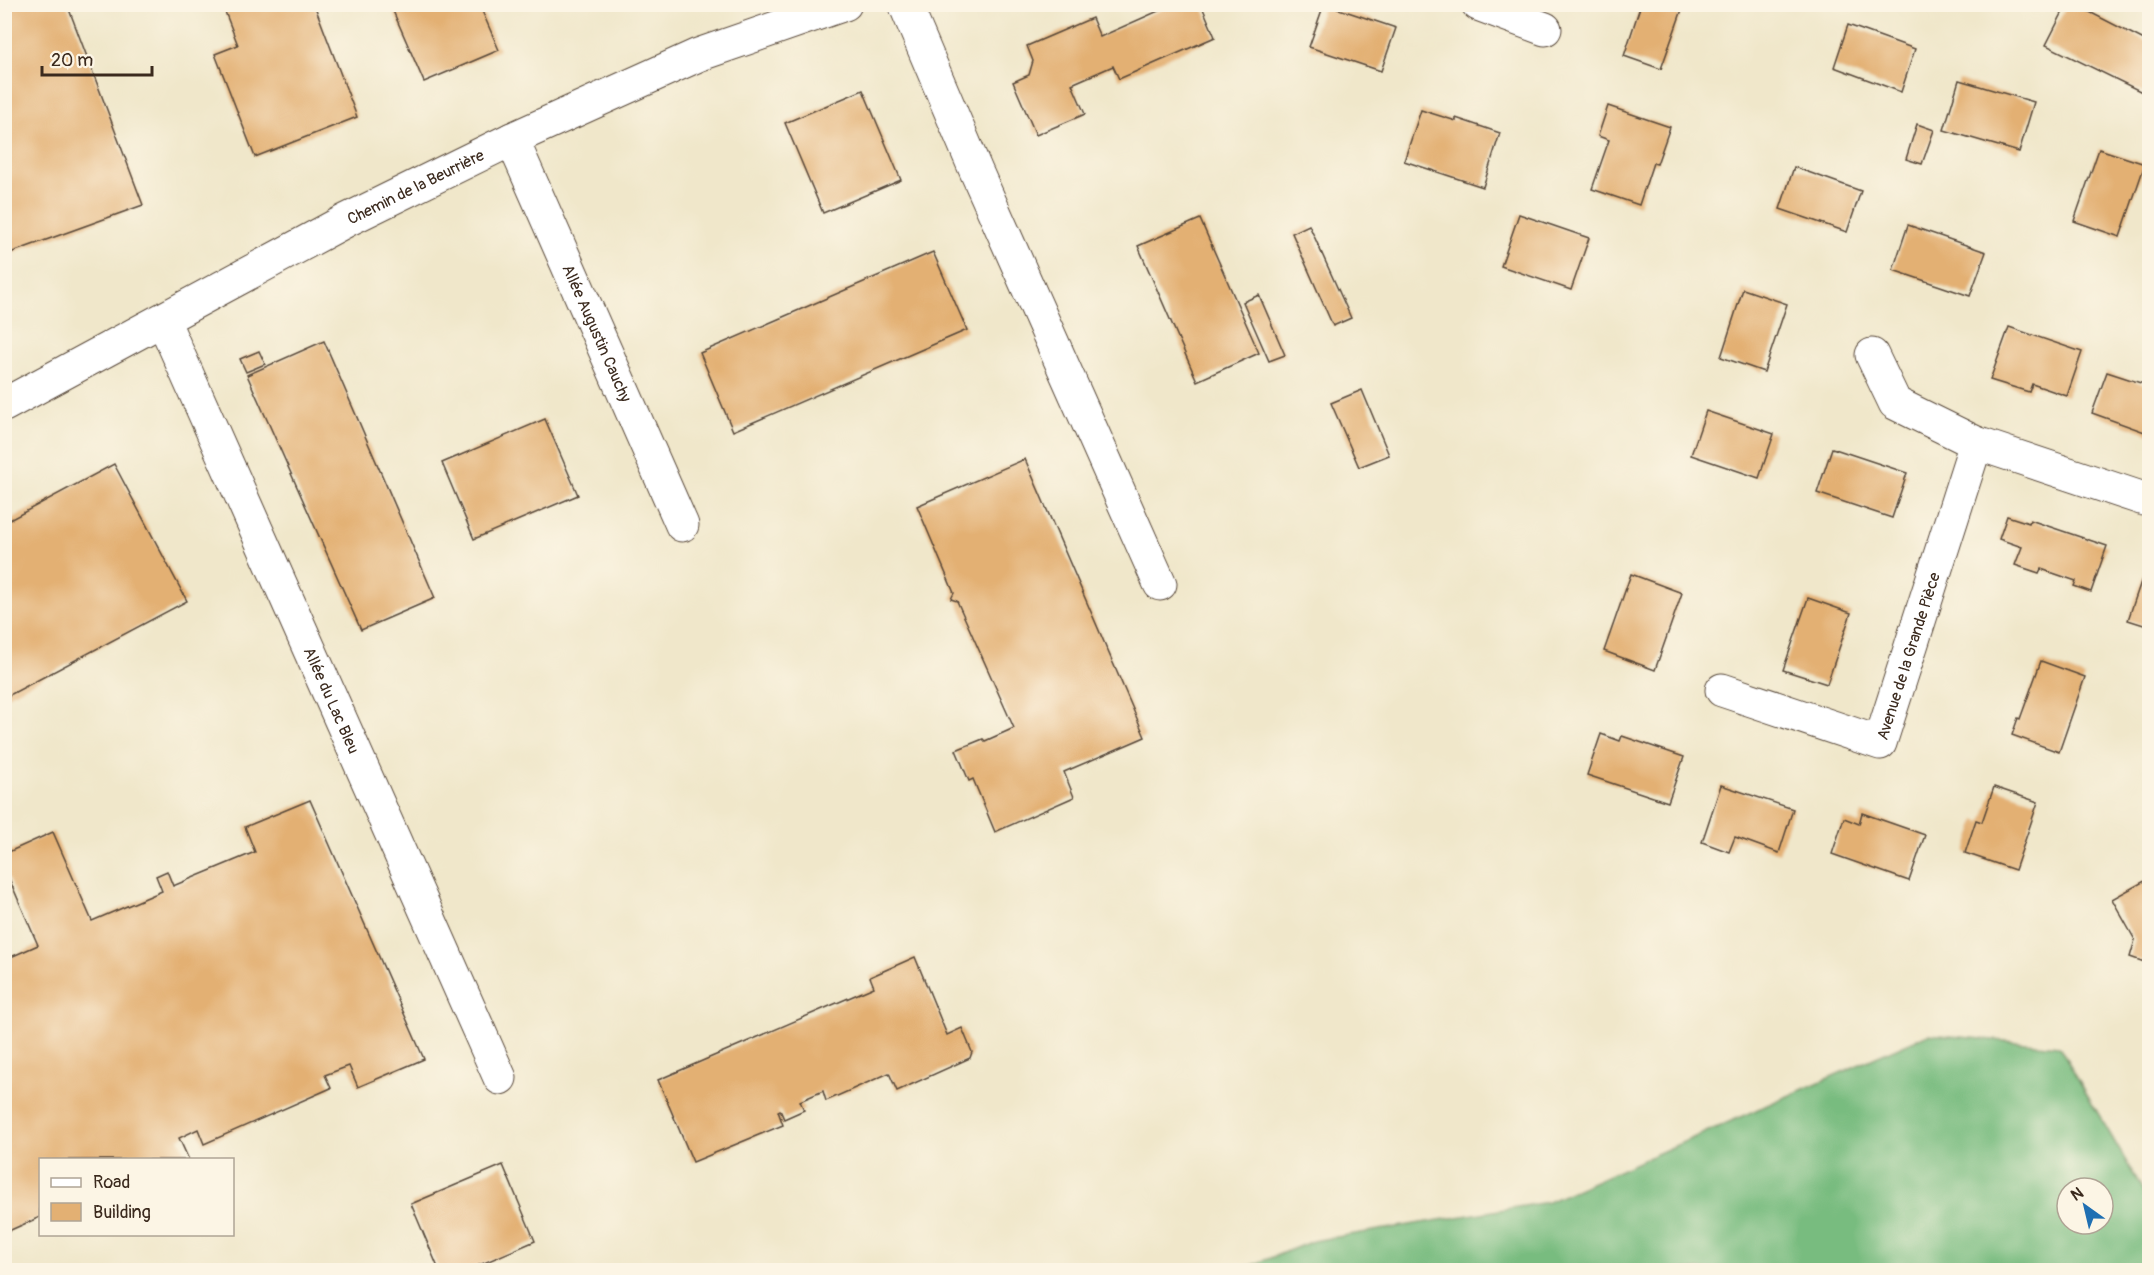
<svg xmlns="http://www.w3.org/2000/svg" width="2154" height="1275" font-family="Pangolin,sans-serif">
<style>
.forest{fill:#78bc7f;stroke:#5a734e;stroke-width:1.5;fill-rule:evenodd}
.building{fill:#e3b073}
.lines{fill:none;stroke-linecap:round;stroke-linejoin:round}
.minor-casing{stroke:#564638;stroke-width:35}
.minor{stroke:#fff;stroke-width:33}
.labels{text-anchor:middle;stroke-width:4.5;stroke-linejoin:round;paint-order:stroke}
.street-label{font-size:16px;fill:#3b2a1e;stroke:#fcf5e5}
</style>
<rect width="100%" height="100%" fill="#fcf5e5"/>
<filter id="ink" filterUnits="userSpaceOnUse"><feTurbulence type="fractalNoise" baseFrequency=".0167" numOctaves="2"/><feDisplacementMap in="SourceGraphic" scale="12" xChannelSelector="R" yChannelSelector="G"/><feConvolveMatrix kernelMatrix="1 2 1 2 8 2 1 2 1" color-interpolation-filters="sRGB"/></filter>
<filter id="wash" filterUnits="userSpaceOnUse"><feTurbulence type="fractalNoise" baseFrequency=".008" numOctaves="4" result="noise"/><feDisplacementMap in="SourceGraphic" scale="24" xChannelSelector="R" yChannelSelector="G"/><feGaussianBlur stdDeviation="1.35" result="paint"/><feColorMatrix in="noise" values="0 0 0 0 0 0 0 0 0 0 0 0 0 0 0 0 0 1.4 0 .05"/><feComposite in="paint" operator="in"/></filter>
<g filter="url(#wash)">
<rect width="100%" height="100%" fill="#f0e7ca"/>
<path class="forest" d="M1928 1034 2059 1046 2149 1201V1270H1240L1313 1241 1548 1202ZM2067 1188H2103V1224H2067Z"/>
<g id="blocks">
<g class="building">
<polygon points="4,4 67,4 143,205 10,253 4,238"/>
<polygon points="222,4 314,4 357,117 255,157 215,54 238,45"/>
<polygon points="390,4 479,4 499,50 424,82"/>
<polygon points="1174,4 1201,4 1215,37 1119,79 1113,66 1072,84 1085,114 1036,135 1013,82 1029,75 1033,61 1027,46 1092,18 1100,37"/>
<polygon points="1324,4 1396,28 1381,71 1309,47"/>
<polygon points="1641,4 1684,4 1661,69 1624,56"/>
<polygon points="2067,4 2074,4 2150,43 2150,82 2144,93 2046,45"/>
<polygon points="1848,25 1915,49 1901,92 1834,67"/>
<polygon points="1959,80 2034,102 2019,152 1944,130"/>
<polygon points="863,90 901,180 823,213 785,123"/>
<polygon points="1608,106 1670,127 1657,164 1653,163 1639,205 1592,189 1609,140 1598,136"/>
<polygon points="1421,110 1456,121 1456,118 1500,133 1483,187 1404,161"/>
<polygon points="1917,124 1934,130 1922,164 1906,159"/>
<polygon points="2099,149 2145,164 2120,237 2074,221"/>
<polygon points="1794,167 1861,191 1847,232 1780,209"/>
<polygon points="1519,214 1589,238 1571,290 1501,266"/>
<polygon points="1200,219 1259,353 1197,381 1138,246"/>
<polygon points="1309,225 1351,318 1333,326 1292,233"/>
<polygon points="1908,225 1986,252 1970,296 1893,270"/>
<polygon points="933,252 967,330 733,431 700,353"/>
<polygon points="1743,289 1787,304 1764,372 1721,357"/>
<polygon points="1259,295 1285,355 1269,361 1243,302"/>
<polygon points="2009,327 2082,352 2067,396 2032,384 2029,392 1990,380"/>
<polygon points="324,341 435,598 361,630 247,375"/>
<polygon points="259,351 265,364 246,372 240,359"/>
<polygon points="2107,372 2150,386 2150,434 2092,413"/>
<polygon points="1362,390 1389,455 1359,467 1331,403"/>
<polygon points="1706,411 1774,434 1759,478 1691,455"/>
<polygon points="545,419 578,495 474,539 442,463"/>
<polygon points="1832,448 1907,473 1892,518 1817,493"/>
<polygon points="1025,459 1145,737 1064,772 1074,797 995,832 973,779 969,781 956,750 983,739 985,741 1014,728 957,601 951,599 954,593 917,506"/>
<polygon points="114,464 187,601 4,698 4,523"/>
<polygon points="2007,516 2029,523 2030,520 2107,546 2091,592 2074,586 2076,581 2041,569 2039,573 2015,565 2022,547 1999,539"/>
<polygon points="2149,558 2150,558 2150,627 2128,620"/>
<polygon points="1631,574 1682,593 1655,670 1604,651"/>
<polygon points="1808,598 1851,613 1827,684 1783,670"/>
<polygon points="2041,661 2085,677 2059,752 2012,735 2018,718 2020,719"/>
<polygon points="1601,734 1620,741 1622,736 1684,757 1668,802 1587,775"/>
<polygon points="1721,785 1793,809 1779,853 1735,837 1729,852 1702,842"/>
<polygon points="1994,787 2038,802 2015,870 1965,853 1976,820 1982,822"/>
<polygon points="310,800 424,1059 358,1087 349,1066 325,1075 331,1088 204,1144 198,1129 179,1138 189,1160 40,1160 40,1217 4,1233 4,960 38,945 4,867 4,854 53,832 92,921 162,891 156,876 167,871 173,886 255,852 245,827"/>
<polygon points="1862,813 1925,835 1909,881 1832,854 1844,818 1859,824"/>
<polygon points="2150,878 2150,964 2130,957 2135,940 2112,899"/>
<polygon points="915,957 947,1035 962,1028 972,1052 970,1058 897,1091 889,1073 826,1101 823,1091 800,1101 804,1110 784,1119 780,1110 778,1111 783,1125 693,1162 658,1080 874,987 870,977"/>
<polygon points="503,1165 535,1241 468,1270 439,1270 411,1204"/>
</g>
</g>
</g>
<g filter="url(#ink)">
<use href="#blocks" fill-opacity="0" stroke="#564638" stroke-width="1.5"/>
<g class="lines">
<defs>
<g id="minor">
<polyline points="905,4 976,171 1160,584"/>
<polyline points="1478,4 1545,29"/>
<path id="s1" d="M512 139 682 525"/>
<path id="s2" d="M163 320 500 1078"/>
<path id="s3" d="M4 405 347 220 512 139 698 55 845 4"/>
<polyline points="1976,443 2150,501"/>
<path id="s4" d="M1722 690 1880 743 1976 443 1895 403 1872 355"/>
</g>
</defs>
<use href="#minor" class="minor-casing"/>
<use href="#minor" class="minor"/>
</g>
</g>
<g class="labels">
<g class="street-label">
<text dy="6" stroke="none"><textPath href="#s3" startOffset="466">Chemin de la Beurrière</textPath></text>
<text dy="6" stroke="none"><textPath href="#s1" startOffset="212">Allée Augustin Cauchy</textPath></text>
<text dy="6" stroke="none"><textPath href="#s4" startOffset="258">Avenue de la Grande Pièce</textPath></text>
<text dy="6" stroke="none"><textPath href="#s2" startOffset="416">Allée du Lac Bleu</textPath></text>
</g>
</g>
<rect width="2154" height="1275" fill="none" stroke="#fcf5e5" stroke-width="24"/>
<rect x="39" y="1158" width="195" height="78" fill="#fcf5e5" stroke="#afa495" stroke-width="1.5"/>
<rect x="51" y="1178" width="30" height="9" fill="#ffffff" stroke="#afa495" stroke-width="1.5"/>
<text x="93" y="1188" font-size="18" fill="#3b2a1e">Road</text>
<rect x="51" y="1203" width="30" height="18" fill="#e3b073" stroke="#afa495" stroke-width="1.5"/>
<text x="93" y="1218" font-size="18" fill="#3b2a1e">Building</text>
<g transform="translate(2085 1206) rotate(326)"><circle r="28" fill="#fcf5e5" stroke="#afa495" stroke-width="1.5"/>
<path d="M0-4.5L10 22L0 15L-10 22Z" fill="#1f6fb2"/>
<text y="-9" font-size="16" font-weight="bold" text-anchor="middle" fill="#3b2a1e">N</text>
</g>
<path d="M42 66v9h110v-9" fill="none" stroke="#3b2a1e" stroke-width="3"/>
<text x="51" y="66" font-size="18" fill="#3b2a1e" stroke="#fcf5e5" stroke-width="4.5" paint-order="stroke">20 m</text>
</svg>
